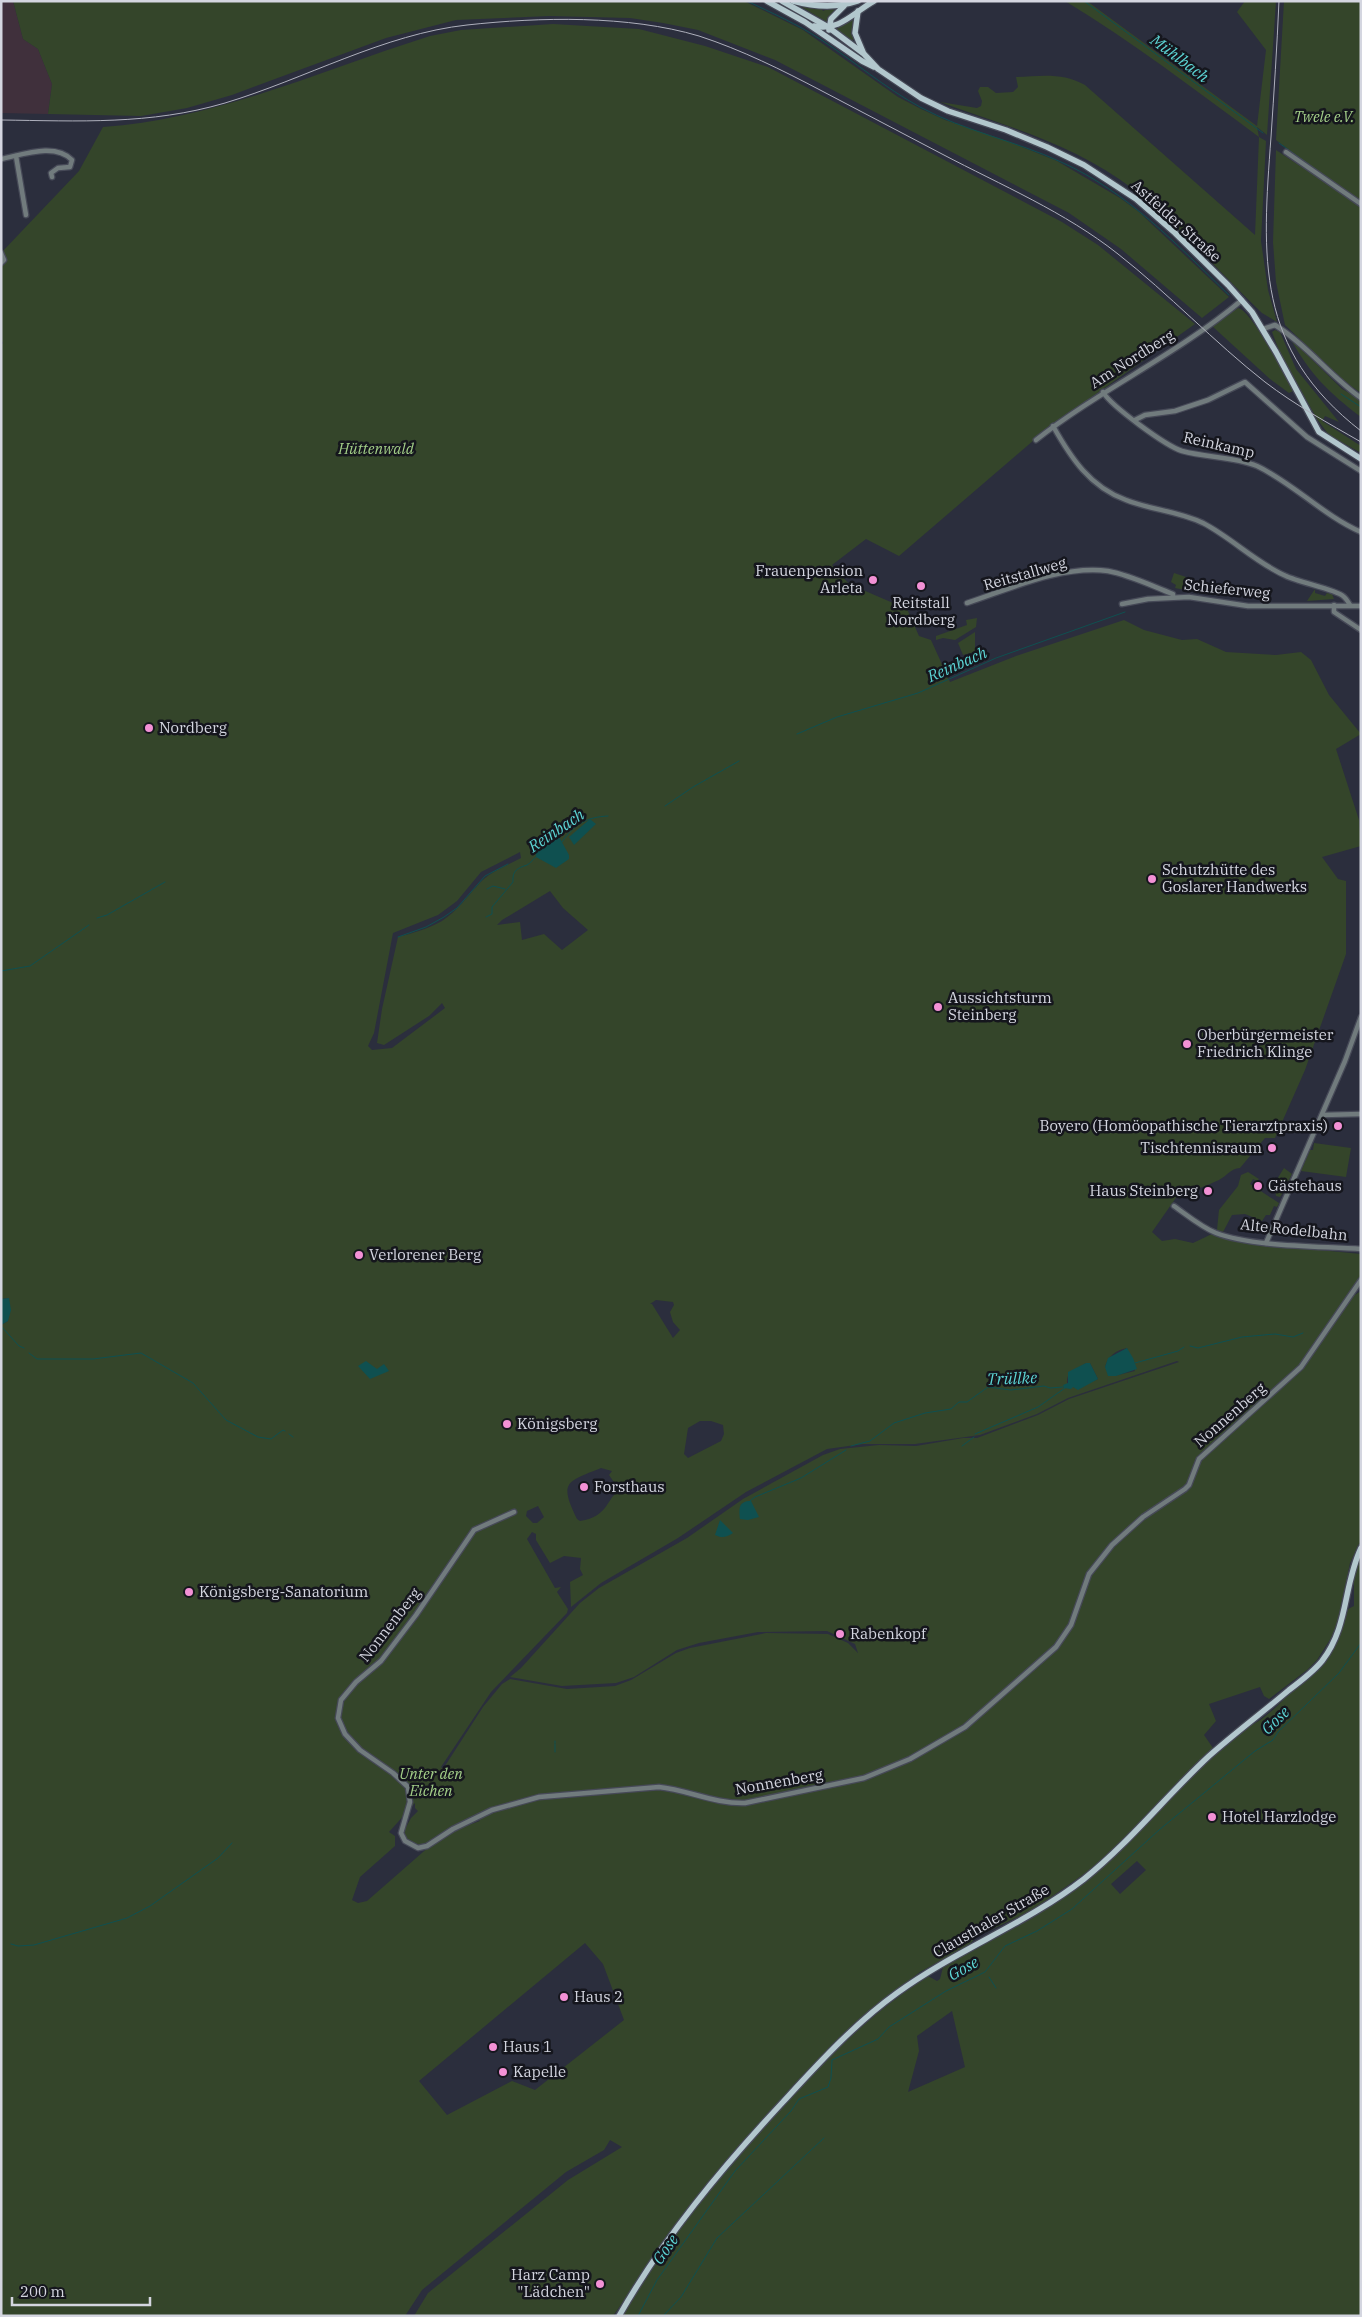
<svg xmlns="http://www.w3.org/2000/svg" width="1362" height="2317" font-family="'IBM Plex Serif',serif">
<style>
.industrial{fill:#40303c}
.green{fill:#34452a;fill-rule:evenodd}
.water{fill:#0f5050}
.lines{fill:none;stroke-linecap:round;stroke-linejoin:round}
.stream{stroke:#0f5050;stroke-width:1}
.minor-casing{stroke:#464957;stroke-width:7}
.major-casing{stroke:#464957;stroke-width:8}
.minor{stroke:#717b7d;stroke-width:4.5}
.major{stroke:#b2c7cd;stroke-width:5.5}
.rail{stroke:#aeb0bc;stroke-width:1}
.poi-dot{fill:#f391d5;stroke:#15161d;stroke-width:2}
.labels{text-anchor:middle;stroke-width:5;stroke-linejoin:round;paint-order:stroke}
.park-label{font-size:15px;font-style:italic;fill:#a3cf88;stroke:#15161d}
.street-label{font-size:15px;fill:#d4d6e0;stroke:#15161d}
.poi-label{font-size:15px;fill:#d4d6e0;stroke:#15161d;text-anchor:start}
.water-label{font-size:16px;font-style:italic;fill:#5cd4d4;stroke:#15161d}
</style>
<rect width="100%" height="100%" fill="#2b2e3d"/>
<polygon class="industrial" points="1,1 13,1 23,39 38,49 52,84 48,114 1,113"/>
<g class="green">
<polygon points="13,1 744,1 803,30 898,97 921,109 945,120 1007,141 1057,161 1120,198 1139,212 1229,297 1202,318 1121,249 1069,213 775,60 698,30 663,23 630,18 550,16 456,20 386,38 232,95 187,108 141,116 48,114 52,84 38,49 23,39"/>
<path d="M1065 1H1087L1257 126 1266 50 1237 12 1245 1H1276L1267 135 1257 127 1259 137 1266 141 1261 241 1268 290 1277 322 1262 313C1219 272 1180 226 1133 189 1076 145 1006 126 940 102L977 108 981 106 982 101 978 91 980 87H988L996 93 1013 92 1018 87 1016 77C1041 76 1062 72 1085 85L1255 235 1259 137C1195 90 1133 42 1065 1Z"/>
<polygon points="1284,1 1361,1 1361,204 1276,140"/>
<polygon points="798,5 821,8 823,11 830,8 835,10 827,22"/>
<polygon points="853,19 853,41 836,29"/>
<path d="M553 24 639 29 705 46 768 67 1062 222 1098 245 1195 324 1048 428 899 556 866 539 832 565 849 584 907 609 919 636 931 640 950 682 1016 656 1124 620 1144 630 1182 640 1197 639 1226 652 1276 655 1301 652 1311 660 1329 695 1361 734 1336 749 1359 820 1361 846 1322 857 1338 879 1346 881V954L1305 1070 1275 1138H1265L1240 1168C1230 1169 1228 1175 1219 1180 1208 1185 1196 1189 1185 1196L1180 1192 1152 1232 1162 1241 1175 1239 1193 1243 1214 1233 1258 1244 1361 1254V1277L1348 1294 1350 1298 1361 1291V1540L1350 1563 1338 1621 1331 1638 1317 1660 1307 1670 1269 1699 1264 1696 1260 1687 1209 1704 1216 1721 1204 1735 1213 1748 1135 1830 1097 1865 1024 1916H1020L976 1937 968 1946 920 1972 894 1992 796 2084 702 2190 613 2316H414L428 2293 568 2180 622 2147 610 2140 604 2150 566 2172 422 2290 405 2316H1V1325L8 1321 9 1298 1 1299V345L3 343 1 340V253L79 171 103 127C217 119 322 70 430 36L461 30ZM520 852 521 858C506 866 489 872 478 885 466 898 457 911 442 921 428 929 413 933 398 937L382 1009 377 1043 384 1045 429 1016 442 1003 445 1008 392 1048 372 1050 368 1046 374 1033 393 933 438 915 457 901 481 872ZM550 891 563 908 588 930 562 950 544 934 522 940 520 922 497 925 502 920ZM656 1300 673 1302 674 1305 670 1312 673 1322 680 1330 673 1338 652 1304H650ZM1127 1348 1135 1371 1114 1376 1105 1367C1108 1356 1116 1350 1127 1348ZM1177 1361 1179 1362 1069 1399 1038 1415 977 1438H963L916 1446 879 1445 840 1449 823 1455 743 1499 687 1538 599 1588 580 1603 521 1668 510 1677 562 1686 616 1683 634 1677 677 1650 699 1643 758 1632 827 1631 855 1644 858 1653 848 1643 828 1634 766 1633 690 1648 676 1653 631 1680 615 1686 567 1689 510 1679 502 1684 483 1707 443 1769 441 1767 491 1692 567 1613 568 1609 557 1592 561 1587 555 1588 527 1539 532 1532 536 1534V1540L550 1563 564 1556 581 1558 580 1569 583 1575 570 1582 571 1607 601 1583 678 1538 746 1492 827 1449 863 1444H915L980 1435 1037 1414 1068 1398ZM1086 1363H1090L1098 1379 1075 1388 1067 1383C1067 1369 1076 1370 1086 1363ZM700 1421H711L723 1425 724 1434 721 1441 688 1458 684 1454 688 1428ZM601 1468 612 1471 609 1475 620 1491C607 1495 610 1517 580 1521L577 1519C559 1482 566 1482 601 1468ZM538 1506 544 1517 537 1523H533L526 1516 527 1511ZM415 1803V1808L418 1811 411 1818 404 1831 407 1840 418 1845H423L448 1830 476 1817 480 1821 454 1830 431 1845 367 1901 358 1903 352 1900 360 1877 395 1846V1836L389 1832ZM585 1943 603 1964 624 2020 535 2090 512 2081 447 2115 419 2081Z"/>
<polygon points="1276,150 1361,206 1361,393 1345,382 1285,325 1276,282 1273,242"/>
<path d="M1238 308C1251 310 1285 375 1295 390L1289 393 1270 379 1212 326Z"/>
<polygon points="1275,330 1280,332 1296,369 1339,422 1325,416 1322,421 1361,446 1361,453 1329,435 1317,419 1280,353 1272,332"/>
<path d="M1290 338 1342 389 1361 399V417C1328 392 1310 374 1290 338Z"/>
<polygon points="1174,573 1186,577 1185,580 1189,582 1185,590 1175,588 1176,585 1171,582"/>
<polygon points="1315,589 1315,593 1325,596 1327,593 1332,594 1334,599 1307,601"/>
<polygon points="977,618 976,627 955,640 943,638 936,640 936,636 967,625 966,620"/>
<polygon points="975,632 975,652 963,655 958,643"/>
<polygon points="1314,1143 1351,1148 1346,1177 1301,1171 1310,1150 1313,1150"/>
<polygon points="1284,1168 1292,1174 1288,1182 1283,1180 1279,1188 1284,1191 1280,1197 1276,1196 1274,1184"/>
<polygon points="1248,1172 1259,1179 1257,1181 1253,1179 1250,1184 1279,1203 1277,1207 1274,1206 1270,1215 1266,1215 1262,1221 1245,1214 1232,1215 1223,1232 1217,1230 1219,1210 1238,1186 1241,1175"/>
<path d="M1361 1555V2316H622C666 2239 722 2172 781 2108 828 2057 870 2014 928 1976L937 1981 940 1979 943 1967 1036 1916 1084 1882 1123 1849 1197 1771 1248 1727C1263 1720 1273 1710 1284 1699 1318 1666 1336 1660 1348 1609L1354 1606V1578ZM1137 1861 1146 1870 1120 1894 1111 1884ZM952 2011 965 2067 908 2092 919 2051 917 2036Z"/>
</g>
<g class="water">
<polygon points="590,819 596,824 574,845 569,837"/>
<path d="M558 835 569 855V859L556 868 536 857C534 847 550 837 558 835Z"/>
<polygon points="9,1298 11,1310 8,1321 1,1325 1,1299"/>
<polygon points="1127,1348 1133,1358 1137,1369 1116,1376 1108,1376 1105,1367 1108,1358"/>
<polygon points="366,1361 377,1369 384,1364 389,1371 370,1379 358,1366"/>
<polygon points="1086,1363 1090,1363 1098,1379 1078,1390 1073,1387 1071,1389 1064,1388 1063,1385 1068,1383 1068,1372"/>
<path d="M751 1501 759 1517 748 1520 740 1519C739 1509 738 1501 751 1501Z"/>
<path d="M720 1520 733 1533C726 1538 721 1538 715 1535Z"/>
</g>
<g class="lines">
<g class="stream">
<path d="M747 1C772 13 797 24 820 39 854 61 885 88 920 107 964 131 1016 141 1061 162 1128 192 1177 245 1229 295"/>
<polyline points="1084,1 1263,133"/>
<polyline points="1279,143 1349,193"/>
<polyline points="1341,394 1361,407"/>
<polyline points="797,734 837,717 918,693 996,658 1125,612"/>
<polyline points="665,806 693,787 739,761"/>
<path d="M562 842C573 825 586 817 608 816"/>
<polyline points="487,889 493,886 505,889"/>
<path d="M486 917 492 914V907L513 882C512 870 518 868 527 865 531 863 533 859 537 856"/>
<polyline points="97,918 107,915 165,882"/>
<polyline points="398,937 426,927 444,917 457,908 485,876 508,864"/>
<polyline points="1,971 30,966 89,925"/>
<polyline points="1,1326 19,1346 24,1348"/>
<polyline points="1190,1346 1198,1348 1242,1337 1275,1334 1293,1337 1303,1333"/>
<polyline points="29,1353 37,1359 93,1359 141,1353 193,1383 226,1420 258,1437 271,1439 283,1430 285,1431"/>
<polyline points="1135,1363 1178,1351 1184,1347"/>
<polyline points="289,1434 293,1437"/>
<polyline points="975,1434 1038,1407 1065,1388"/>
<polyline points="851,1446 870,1441 894,1423 925,1413 951,1409 959,1402 967,1402 988,1387 1011,1390 1044,1386 1050,1388 1063,1387"/>
<polyline points="962,1446 974,1437"/>
<polyline points="750,1501 755,1497 801,1478 846,1450"/>
<polyline points="555,1741 555,1743"/>
<polyline points="555,1744 555,1752"/>
<polyline points="11,1944 18,1946 34,1945 127,1918 150,1906 218,1858 232,1843"/>
<polyline points="989,1977 996,1988"/>
<polyline points="638,2316 657,2280 735,2171 791,2111 799,2099 828,2087 831,2078 832,2060 878,2039 889,2027 946,1991 985,1972 1005,1946 1037,1931 1072,1909 1159,1830 1255,1751 1273,1740 1278,1732 1339,1673 1361,1643"/>
<polyline points="663,2316 681,2297 717,2238 824,2138"/>
</g>
<defs>
<g id="minor">
<polyline points="1286,152 1361,204"/>
<polyline points="16,156 26,215"/>
<path d="M1 159C22 155 55 142 72 160L70 167 58 168 51 173 52 177"/>
<polyline points="1,253 4,260 1,263"/>
<path d="M1263 329 1275 325C1307 345 1330 376 1361 398"/>
<path d="M1103 392C1111 406 1166 446 1182 451 1207 458 1233 456 1257 466 1293 483 1324 516 1361 532"/>
<polyline points="1135,420 1145,415 1175,411 1208,400 1245,382 1307,437 1361,471"/>
<path d="M1053 426C1071 458 1090 487 1126 500 1151 510 1178 511 1203 523 1232 538 1256 563 1286 576 1298 582 1337 590 1343 596 1346 598 1348 602 1350 605"/>
<path d="M1036 440C1101 389 1178 354 1242 300"/>
<path d="M967 603C1010 589 1061 565 1108 571 1130 575 1152 586 1173 594V597"/>
<polyline points="1122,604 1148,599 1189,597 1248,606 1361,606"/>
<polyline points="1334,605 1334,612 1361,630"/>
<polyline points="1322,1115 1361,1114"/>
<path d="M1174 1206C1187 1215 1201 1227 1216 1233 1253 1247 1320 1246 1361 1249"/>
<polyline points="1266,1243 1345,1061 1361,1017"/>
<path d="M514 1512 474 1530 416 1615 381 1661 356 1682 341 1700 338 1718 345 1734 360 1750 393 1773 408 1787 410 1802 401 1833 405 1841 418 1848 427 1846 453 1829 492 1810 539 1797 659 1787C688 1790 715 1804 745 1803L864 1778 910 1759 965 1727 1056 1647 1071 1625 1089 1574 1112 1545 1143 1517 1185 1489 1189 1485 1199 1459 1301 1367 1361 1280"/>
</g>
<g id="major">
<polyline points="767,1 805,22 862,61 874,67"/>
<polyline points="782,1 828,27 864,54 878,69 921,98 948,111 1006,130 1047,147 1084,165 1136,199 1175,233 1228,285 1252,312 1276,352 1319,432 1361,459"/>
<path d="M793 1C815 7 837 8 858 1"/>
<polyline points="858,11 855,33 863,52"/>
<path d="M814 26C839 32 854 12 874 1"/>
<polyline points="829,30 831,19 844,6"/>
<path d="M619 2316C664 2237 721 2169 782 2103 818 2064 854 2024 897 1993 956 1950 1026 1924 1084 1879 1130 1842 1166 1796 1209 1756 1235 1733 1263 1712 1289 1690 1301 1681 1313 1672 1322 1661 1349 1626 1343 1586 1361 1548"/>
</g>
</defs>
<use href="#minor" class="minor-casing"/>
<use href="#major" class="major-casing"/>
<use href="#minor" class="minor"/>
<use href="#major" class="major"/>
<g class="rail">
<path d="M1279 1C1277 47 1274 92 1271 137 1262 258 1255 349 1361 431"/>
<path d="M1 120C79 121 150 125 225 103 305 79 384 34 467 25 540 17 628 15 699 36 742 50 782 70 822 91 862 112 902 133 942 154 1001 185 1065 212 1118 254 1169 294 1214 342 1265 382 1295 405 1328 423 1361 442"/>
</g>
</g>
<g class="poi-dot">
<circle cx="873" cy="580" r="5"/>
<circle cx="921" cy="586" r="5"/>
<circle cx="149" cy="728" r="5"/>
<circle cx="1152" cy="879" r="5"/>
<circle cx="938" cy="1007" r="5"/>
<circle cx="1187" cy="1044" r="5"/>
<circle cx="1338" cy="1126" r="5"/>
<circle cx="1272" cy="1148" r="5"/>
<circle cx="1258" cy="1186" r="5"/>
<circle cx="1208" cy="1191" r="5"/>
<circle cx="359" cy="1255" r="5"/>
<circle cx="507" cy="1424" r="5"/>
<circle cx="584" cy="1487" r="5"/>
<circle cx="189" cy="1592" r="5"/>
<circle cx="840" cy="1634" r="5"/>
<circle cx="1212" cy="1817" r="5"/>
<circle cx="564" cy="1997" r="5"/>
<circle cx="493" cy="2047" r="5"/>
<circle cx="503" cy="2072" r="5"/>
<circle cx="600" cy="2284" r="5"/>
</g>
<g class="labels">
<g class="park-label">
<text x="1324" y="122">Twele e.V.</text>
<text x="376" y="454">Hüttenwald</text>
<text x="431" y="1779">Unter den<tspan x="431" dy="17">Eichen</tspan></text>
</g>
<g class="street-label">
<text transform="translate(1176 221) rotate(42)" y="5">Astfelder Straße</text>
<text transform="translate(1132 359) rotate(-32)" y="5">Am Nordberg</text>
<text transform="translate(1219 445) rotate(13)" y="5">Reinkamp</text>
<text transform="translate(1025 574) rotate(-16)" y="5">Reitstallweg</text>
<text transform="translate(1227 589) rotate(6)" y="5">Schieferweg</text>
<text transform="translate(1294 1230) rotate(6)" y="5">Alte Rodelbahn</text>
<text transform="translate(1230 1415) rotate(-41)" y="5">Nonnenberg</text>
<text transform="translate(390 1625) rotate(-52)" y="5">Nonnenberg</text>
<text transform="translate(779 1782) rotate(-10)" y="5">Nonnenberg</text>
<text transform="translate(991 1921) rotate(-30)" y="5">Clausthaler Straße</text>
</g>
<g class="poi-label">
<text x="863" y="576" text-anchor="end">Frauenpension<tspan x="863" dy="17">Arleta</tspan></text>
<text x="921" y="608" text-anchor="middle">Reitstall<tspan x="921" dy="17">Nordberg</tspan></text>
<text x="159" y="733">Nordberg</text>
<text x="1162" y="875">Schutzhütte des<tspan x="1162" dy="17">Goslarer Handwerks</tspan></text>
<text x="948" y="1003">Aussichtsturm<tspan x="948" dy="17">Steinberg</tspan></text>
<text x="1197" y="1040">Oberbürgermeister<tspan x="1197" dy="17">Friedrich Klinge</tspan></text>
<text x="1328" y="1131" text-anchor="end">Boyero (Homöopathische Tierarztpraxis)</text>
<text x="1262" y="1153" text-anchor="end">Tischtennisraum</text>
<text x="1268" y="1191">Gästehaus</text>
<text x="1198" y="1196" text-anchor="end">Haus Steinberg</text>
<text x="369" y="1260">Verlorener Berg</text>
<text x="517" y="1429">Königsberg</text>
<text x="594" y="1492">Forsthaus</text>
<text x="199" y="1597">Königsberg-Sanatorium</text>
<text x="850" y="1639">Rabenkopf</text>
<text x="1222" y="1822">Hotel Harzlodge</text>
<text x="574" y="2002">Haus 2</text>
<text x="503" y="2052">Haus 1</text>
<text x="513" y="2077">Kapelle</text>
<text x="590" y="2280" text-anchor="end">Harz Camp<tspan x="590" dy="17">"Lädchen"</tspan></text>
</g>
<g class="water-label">
<text transform="translate(1180 58) rotate(37)" y="6">Mühlbach</text>
<text transform="translate(957 664) rotate(-24)" y="6">Reinbach</text>
<text transform="translate(556 830) rotate(-34)" y="6">Reinbach</text>
<text transform="translate(1012 1378) rotate(-2)" y="6">Trüllke</text>
<text transform="translate(1275 1720) rotate(-44)" y="6">Gose</text>
<text transform="translate(963 1968) rotate(-29)" y="6">Gose</text>
<text transform="translate(665 2249) rotate(-55)" y="6">Gose</text>
</g>
</g>
<rect width="1362" height="2317" fill="none" stroke="#d4d6e0" stroke-width="5"/>
<path d="M12 2297v8h138v-8" fill="none" stroke="#d4d6e0" stroke-width="2.5"/>
<text x="20" y="2297" font-size="15" fill="#d4d6e0" stroke="#15161d" stroke-width="4" paint-order="stroke">200 m</text>
</svg>
